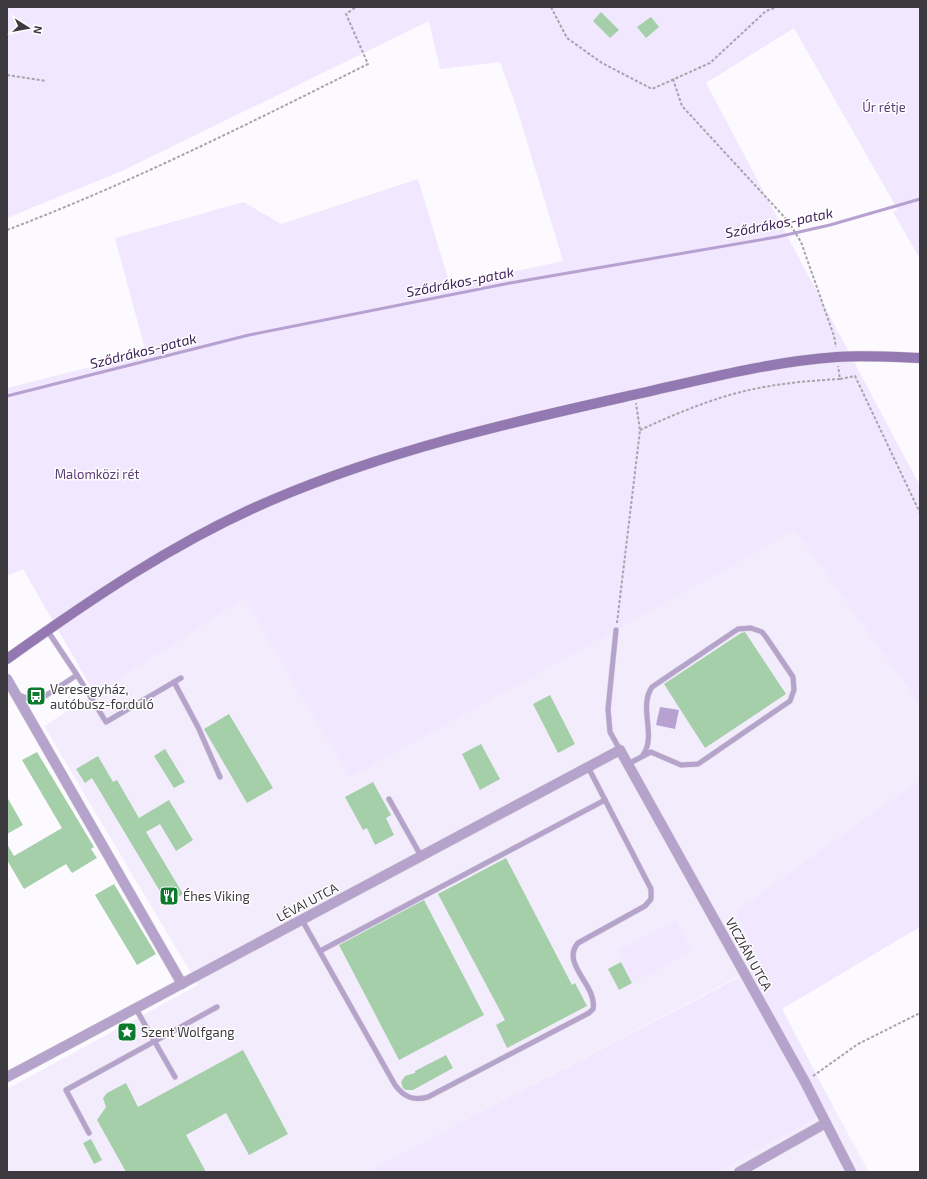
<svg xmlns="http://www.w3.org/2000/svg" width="927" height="1179" font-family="'Exo 2',sans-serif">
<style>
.built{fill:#f3ecfc}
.green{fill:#f1e7fe}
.water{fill:#b7a1d1}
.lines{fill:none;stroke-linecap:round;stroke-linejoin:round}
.stream{stroke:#b7a1d1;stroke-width:3}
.building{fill:#a4cfa8}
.service-casing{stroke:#d9d7dc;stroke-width:6}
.minor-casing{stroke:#d9d7dc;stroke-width:11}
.tertiary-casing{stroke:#d9d7dc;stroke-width:11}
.secondary-casing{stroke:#d9d7dc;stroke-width:11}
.path{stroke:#a7a5aa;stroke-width:2;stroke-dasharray:3 2;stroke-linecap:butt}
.service{stroke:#b5a3cb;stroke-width:5}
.minor{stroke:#b5a3cb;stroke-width:10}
.tertiary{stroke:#b5a3cb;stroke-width:10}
.secondary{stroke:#9478b2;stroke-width:10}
.labels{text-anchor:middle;stroke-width:3;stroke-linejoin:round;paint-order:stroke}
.park-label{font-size:13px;fill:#5b3c78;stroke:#fff}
.poi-label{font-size:13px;fill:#3c3a3f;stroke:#fff;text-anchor:start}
.street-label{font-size:13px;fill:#3c3a3f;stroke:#fff}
.water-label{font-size:14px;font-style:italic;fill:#40225b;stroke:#fff}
</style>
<rect width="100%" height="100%" fill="#fcfaff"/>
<g class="built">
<polygon points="795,529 920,705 920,779 736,911 761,965 365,1172 7,1172 7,1089 198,985 44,726 244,599 350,778"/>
<polygon points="834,1108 869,1172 718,1172"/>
</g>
<g class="green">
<polygon points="7,7 920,7 920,259 893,212 898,210 794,28 706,83 920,486 920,705 795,530 350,778 244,599 95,694 23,569 7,576 7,388 146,353 115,238 244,202 281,224 418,179 450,285 563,261 518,112 500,62 440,69 429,21 124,170 7,218"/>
<polygon points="920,779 920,927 782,1009 834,1108 718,1172 365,1172 761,966 736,911"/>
<polygon points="676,920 692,951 634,982 618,951"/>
</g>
<polygon class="water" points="660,707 679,710 675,729 656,725"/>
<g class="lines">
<polyline class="stream" points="7,396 249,335 510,283 777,237 830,225 920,199"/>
</g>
<g class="building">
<polygon points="601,12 619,30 610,38 593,21"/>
<polygon points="651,17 659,27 646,38 637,27"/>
<polygon points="745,632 786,694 705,748 664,684 741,633"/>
<polygon points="550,695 575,744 558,753 533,704"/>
<polygon points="229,714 273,788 247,803 204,729"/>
<polygon points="481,744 500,779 480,790 462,754"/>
<polygon points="165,749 185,782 174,788 154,756"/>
<polygon points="37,752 94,847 91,849 97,858 72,873 66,864 24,889 7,860 7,844 14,856 62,828 22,760"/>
<polygon points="98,756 113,782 117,780 139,818 169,800 193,840 176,851 160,824 146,832 183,894 167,903 92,778 85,783 76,769"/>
<polygon points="373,782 391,815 386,818 394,835 375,845 367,828 363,830 345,797"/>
<polygon points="7,797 23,825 7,834"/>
<polygon points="506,858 572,985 575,983 587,1006 507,1048 496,1025 505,1020 438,894"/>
<polygon points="114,884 156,954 137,965 95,895"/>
<polygon points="424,900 484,1015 399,1060 339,945"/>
<polygon points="621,962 632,983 619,990 608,969"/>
<polygon points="243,1050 288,1134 249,1155 226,1113 186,1135 206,1172 126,1172 97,1120 106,1107 103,1098 107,1093 126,1083 138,1107"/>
<polygon points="446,1055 453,1068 413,1090 406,1090 403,1088 401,1082 405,1076 415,1073 415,1071"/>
<polygon points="91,1139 102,1160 94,1164 83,1143"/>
</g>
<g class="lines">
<defs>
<g id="service">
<polyline points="616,630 608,709 610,732 620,750"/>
<polyline points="77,675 106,722 181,678"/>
<polyline points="174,682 198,727 220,777"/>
<polyline points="19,695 36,702 77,675 47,630"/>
<path d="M628 764 651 752 681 765 698 764 790 701 794 690 793 677 766 637 762 632 751 628 738 629 652 687C638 708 657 735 643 755"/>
<polyline points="389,799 421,856"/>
<path d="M302 920 395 1085C404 1097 413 1101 428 1097L589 1013 593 1009C598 986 560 964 578 943L645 906 651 899V889L588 767"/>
<polyline points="320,951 605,800"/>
<polyline points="136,1009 175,1077"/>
<polyline points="89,1133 66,1090 217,1007"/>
</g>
<g id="minor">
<polyline points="7,679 182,984"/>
<polyline points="620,750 805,1082 851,1172"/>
<polyline points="739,1172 826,1123"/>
</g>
<polyline id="tertiary" points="7,1077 620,750"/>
<path id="secondary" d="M7 659C91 599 176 541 272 500 387 451 503 424 624 397 694 382 765 362 837 357 864 355 892 357 920 358"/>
</defs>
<use href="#service" class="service-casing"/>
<use href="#minor" class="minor-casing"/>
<use href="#tertiary" class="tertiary-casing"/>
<use href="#secondary" class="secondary-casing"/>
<g class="path">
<polyline points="551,7 567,38 602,63 652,89 710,63 766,11 777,7"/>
<polyline points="7,75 46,81"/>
<polyline points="673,79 682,106 788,221 801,242 834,336 836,347"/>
<path d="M7 230C131 183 250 123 368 64L346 14 356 7"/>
<polyline points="840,379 855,376 920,513"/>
<path d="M640 430C671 416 703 402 737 393 770 384 806 381 840 379L838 366"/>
<polyline points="617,623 640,430 636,403"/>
<polyline points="813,1076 858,1044 920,1013"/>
</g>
<use href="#service" class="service"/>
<use href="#minor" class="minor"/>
<use href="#tertiary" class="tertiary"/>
<use href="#secondary" class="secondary"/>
</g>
<defs>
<symbol id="bus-square" viewBox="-11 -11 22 22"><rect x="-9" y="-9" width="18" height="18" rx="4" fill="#0c792d" stroke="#fff"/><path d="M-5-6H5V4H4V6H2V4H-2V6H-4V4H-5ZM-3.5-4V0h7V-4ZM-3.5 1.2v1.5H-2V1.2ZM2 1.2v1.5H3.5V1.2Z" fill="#fff"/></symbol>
<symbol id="restaurant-square" viewBox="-11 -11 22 22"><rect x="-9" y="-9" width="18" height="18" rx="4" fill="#0c792d" stroke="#fff"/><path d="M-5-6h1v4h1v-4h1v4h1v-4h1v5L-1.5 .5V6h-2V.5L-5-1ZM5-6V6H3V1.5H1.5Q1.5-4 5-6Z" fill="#fff"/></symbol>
<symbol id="sight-square" viewBox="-11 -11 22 22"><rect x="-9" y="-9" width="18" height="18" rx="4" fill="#0c792d" stroke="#fff"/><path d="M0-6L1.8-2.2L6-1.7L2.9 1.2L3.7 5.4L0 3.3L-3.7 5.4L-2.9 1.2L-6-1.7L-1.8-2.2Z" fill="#fff"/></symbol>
</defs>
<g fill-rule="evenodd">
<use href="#bus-square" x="25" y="685" width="22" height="22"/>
<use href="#restaurant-square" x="158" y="885" width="22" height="22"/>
<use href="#sight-square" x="116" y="1021" width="22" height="22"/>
</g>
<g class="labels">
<g class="park-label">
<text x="884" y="112">Úr rétje</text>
<text x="97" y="479">Malomközi rét</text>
</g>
<g class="poi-label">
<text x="50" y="694">Veresegyház,<tspan x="50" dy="15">autóbusz-forduló</tspan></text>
<text x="183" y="901">Éhes Viking</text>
<text x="141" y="1037">Szent Wolfgang</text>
</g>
<g class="street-label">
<text transform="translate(307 902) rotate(-28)" y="5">LÉVAI UTCA</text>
<text transform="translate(749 954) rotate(61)" y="5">VICZIÁN UTCA</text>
</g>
<g class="water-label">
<text transform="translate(779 223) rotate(-11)" y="5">Sződrákos-patak</text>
<text transform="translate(460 282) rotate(-11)" y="5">Sződrákos-patak</text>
<text transform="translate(143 351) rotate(-14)" y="5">Sződrákos-patak</text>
</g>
</g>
<rect width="927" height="1179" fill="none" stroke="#3c3a3f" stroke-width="16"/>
<g transform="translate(28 28) rotate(101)" stroke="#ffffff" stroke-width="3" paint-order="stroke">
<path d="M0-3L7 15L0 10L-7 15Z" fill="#3c3a3f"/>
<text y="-6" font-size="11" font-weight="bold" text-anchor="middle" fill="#3c3a3f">N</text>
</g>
</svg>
